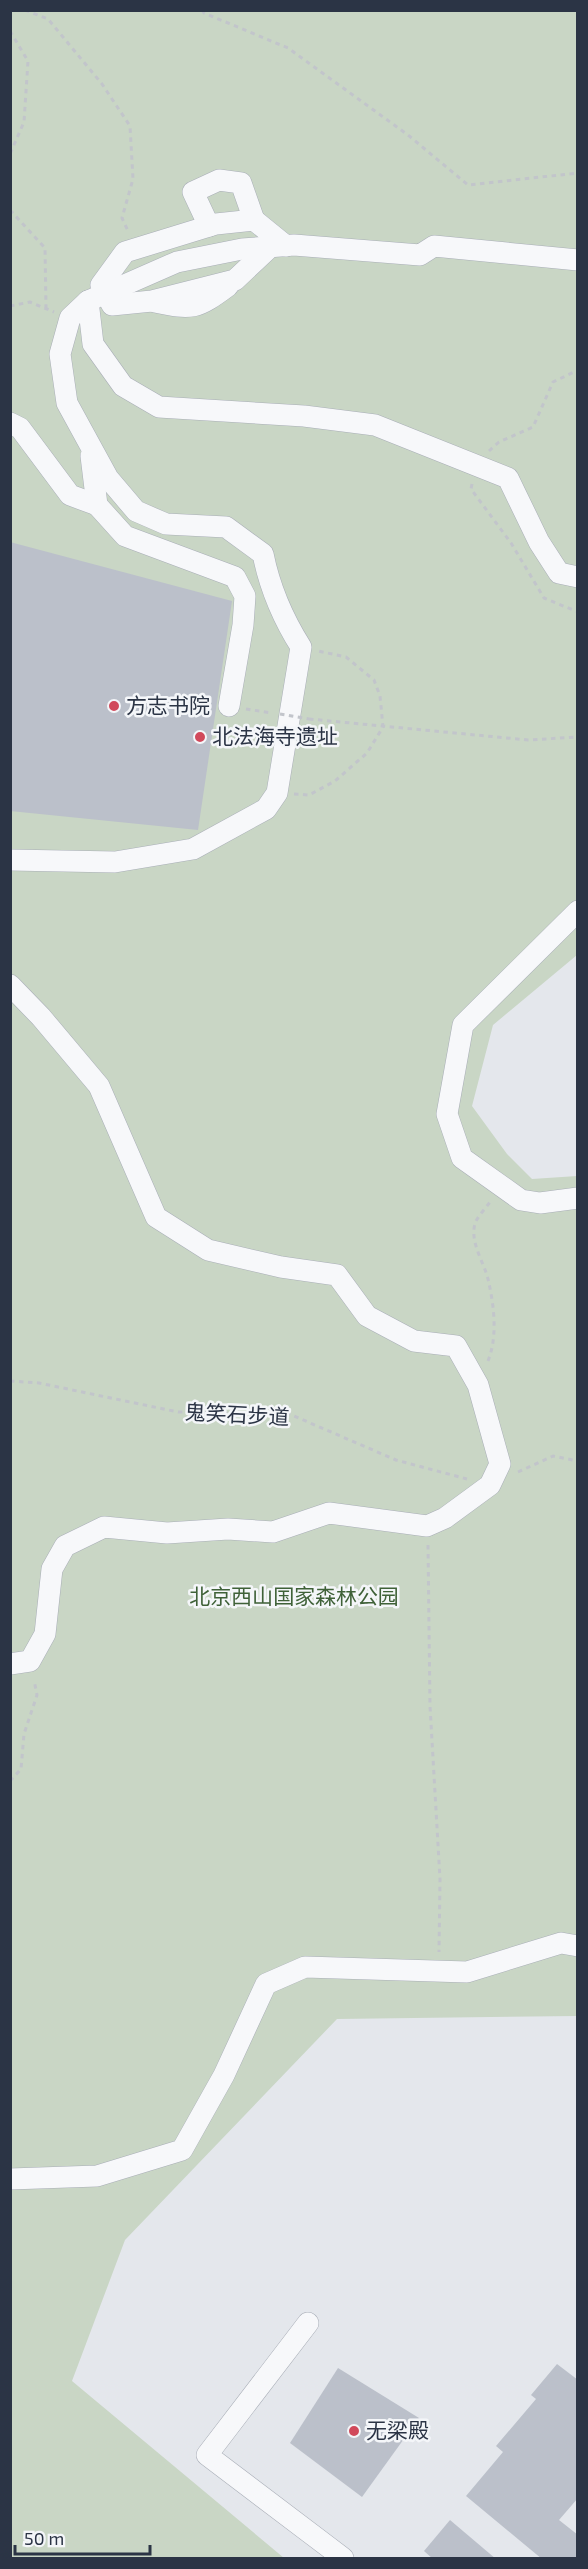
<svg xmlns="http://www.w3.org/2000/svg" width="588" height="2569" font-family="'Exo 2','Noto Sans SC',sans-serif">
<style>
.green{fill:#c9d6c5}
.building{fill:#bbc0ca}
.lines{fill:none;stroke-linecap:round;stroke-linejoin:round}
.minor-casing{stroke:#a9aeb7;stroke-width:22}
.path{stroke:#c2c5cb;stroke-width:3;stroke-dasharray:4.5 4.5;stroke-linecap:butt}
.minor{stroke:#f7f8fa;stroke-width:21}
.path-bridge{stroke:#c2c5cb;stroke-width:3;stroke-dasharray:4.5 4.5;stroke-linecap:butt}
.poi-dot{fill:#d1495b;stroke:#f4f6f9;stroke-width:2}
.labels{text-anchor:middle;stroke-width:5;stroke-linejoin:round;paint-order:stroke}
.poi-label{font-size:21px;fill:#2b3445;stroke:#f4f6f9;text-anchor:start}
.street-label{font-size:21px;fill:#2b3445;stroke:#f4f6f9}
.park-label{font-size:21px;fill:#3f6138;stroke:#f4f6f9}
</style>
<rect width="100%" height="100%" fill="#e4e7ec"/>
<polygon class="green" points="11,11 577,11 577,955 493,1025 472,1106 507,1154 532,1179 577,1176 577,2016 337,2019 125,2240 72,2381 284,2558 11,2558"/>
<g class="building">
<polygon points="10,542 232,601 198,830 10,811"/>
<polygon points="557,2364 578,2380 578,2498 559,2520 578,2535 578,2559 542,2559 466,2496 503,2452 496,2446 536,2399 531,2395"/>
<polygon points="338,2368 419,2418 362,2497 290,2443"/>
<polygon points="450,2520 496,2559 433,2559 424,2551"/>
</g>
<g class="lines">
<defs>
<g id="minor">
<polyline points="209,226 193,192 219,180 241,183 254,220"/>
<polyline points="270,247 235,280 152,301 112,305 101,285 125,252 216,224 254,220 286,246"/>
<polyline points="88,301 93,344 123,386 159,407 304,416 375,425 508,478 539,542 559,573 578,577"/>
<path d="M155 302C193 310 197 309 228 286"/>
<polyline points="10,423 20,428 70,495 97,505"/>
<polyline points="91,456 97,505 125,536 235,577 245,596 243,625 229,706"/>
<path d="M10 860 115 862 193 849 266 809 277 793 301 647C282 617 270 589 263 554L226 527 166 524 136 511 108 478 67 403 60 354 70 318 88 301 177 262 242 249 294 245 420 255 434 246 578 260"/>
<polyline points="578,911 463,1025 447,1114 462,1158 521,1200 540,1203 578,1198"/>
<polyline points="10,985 41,1017 99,1086 156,1217 208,1250 281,1267 337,1275 367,1316 414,1341 456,1346 478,1385 500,1464 490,1485 445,1518 427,1526 329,1513 273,1532 228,1529 167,1533 104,1527 65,1546 52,1569 45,1634 30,1661 10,1664"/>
<polyline points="10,2179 97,2176 182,2150 224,2075 266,1984 305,1967 467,1972 561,1943 578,1946"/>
<polyline points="308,2323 207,2455 343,2558"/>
</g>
</defs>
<use href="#minor" class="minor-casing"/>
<g class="path">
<polyline points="25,10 48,19 102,84 130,126 133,179 122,218 128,231"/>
<polyline points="202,10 204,13 288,48 408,135 468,185 578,173"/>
<polyline points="10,31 28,61 24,122 10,154"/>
<polyline points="10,210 45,248 46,308"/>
<polyline points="10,306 30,302 54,312"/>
<polyline points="489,451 499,442 533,427 553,382 578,370"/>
<polyline points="472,484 471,489 511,543 544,598 578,612"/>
<polyline points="246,709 272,713"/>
<polyline points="309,719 528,740 578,737"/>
<polyline points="294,794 309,795 335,781 367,753 383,727 380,696 374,680 346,657 318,651"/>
<path d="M488 1361C498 1336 494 1305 488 1279 484 1262 468 1240 476 1221 479 1215 486 1208 490 1202"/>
<polyline points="10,1381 39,1383 178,1412 287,1413 396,1460 467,1479"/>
<polyline points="518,1472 553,1456 578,1461"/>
<polyline points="428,1545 430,1706 440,1879 439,1952"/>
<polyline points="10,1781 21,1769 24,1734 37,1695 34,1680"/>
</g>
<use href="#minor" class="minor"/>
<polyline class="path-bridge" points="280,714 309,719"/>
</g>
<g class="poi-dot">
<circle cx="114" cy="706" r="6"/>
<circle cx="200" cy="737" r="6"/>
<circle cx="354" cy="2431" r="6"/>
</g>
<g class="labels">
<g class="poi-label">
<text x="126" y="713">方志书院</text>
<text x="212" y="744">北法海寺遗址</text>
<text x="366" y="2438">无梁殿</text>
</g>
<g class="street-label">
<text transform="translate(237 1415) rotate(3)" y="7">鬼笑石步道</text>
</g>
<g class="park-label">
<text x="294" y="1604">北京西山国家森林公园</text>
</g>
</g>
<rect width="588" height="2569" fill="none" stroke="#2b3445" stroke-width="24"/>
<path d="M15 2545v9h135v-9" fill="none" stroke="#2b3445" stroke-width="3"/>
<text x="24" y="2545" font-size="18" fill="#2b3445" stroke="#f4f6f9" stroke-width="4.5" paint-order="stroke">50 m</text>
</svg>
